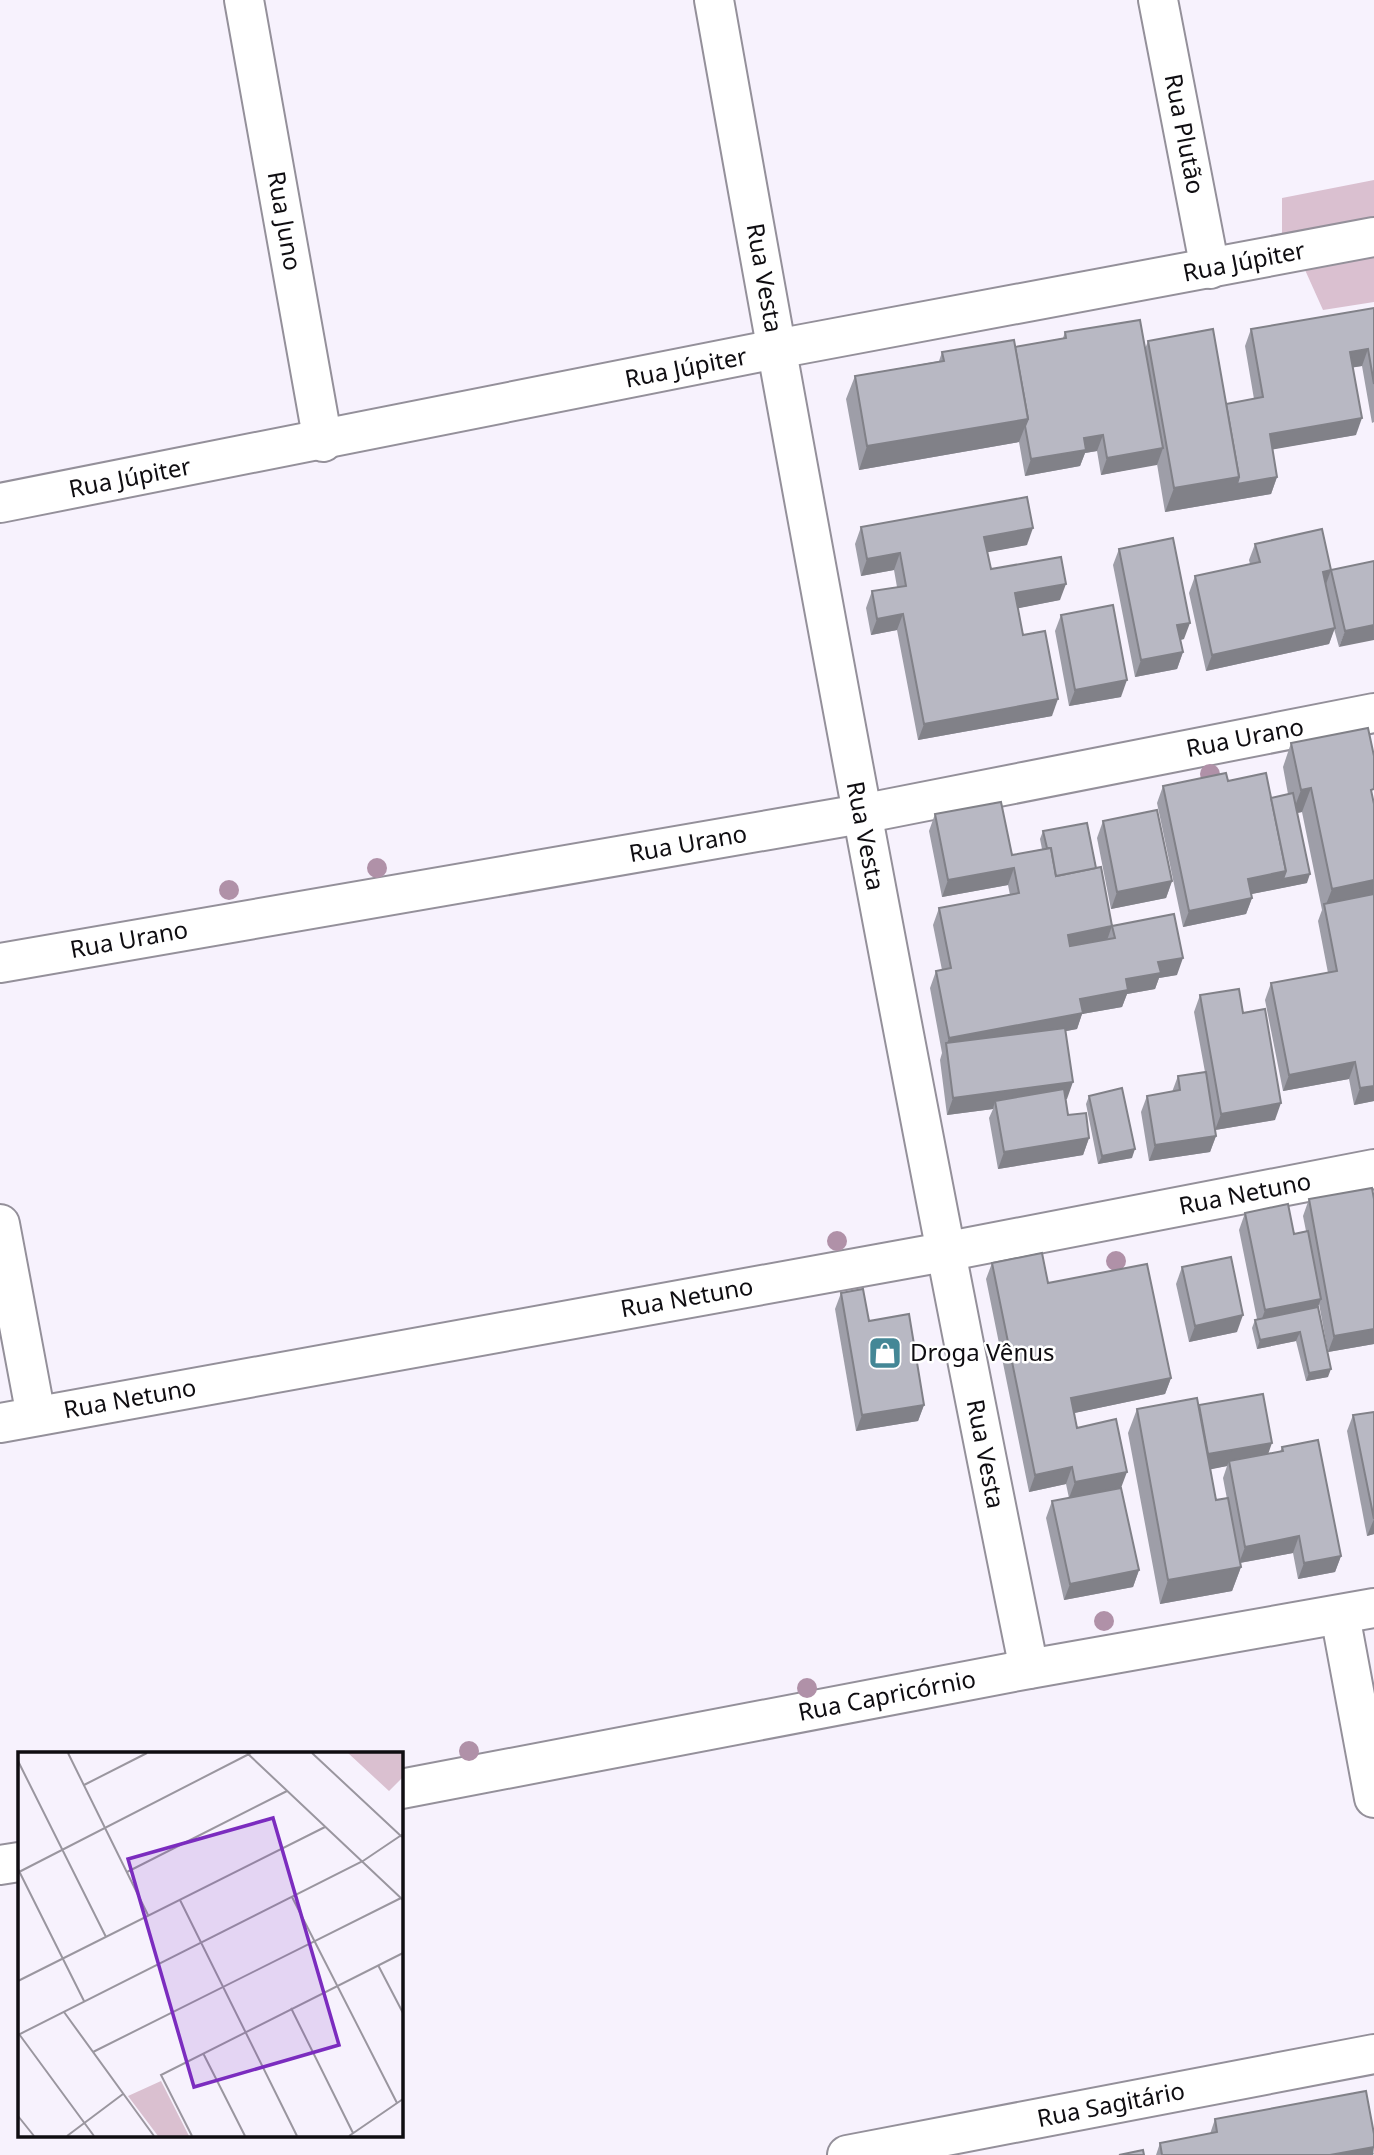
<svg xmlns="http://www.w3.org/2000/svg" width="1374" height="2155" font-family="'Noto Sans',sans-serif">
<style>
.green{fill:#dac0d0}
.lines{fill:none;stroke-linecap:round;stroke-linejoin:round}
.street-casing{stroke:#94909a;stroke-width:42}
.street{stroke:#fff;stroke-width:38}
.tree{fill:#b091a8}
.wall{fill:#9e9ea8;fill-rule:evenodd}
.shaded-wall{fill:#818188}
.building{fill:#b8b8c3;stroke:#818188;stroke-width:2;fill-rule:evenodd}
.labels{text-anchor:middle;stroke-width:5;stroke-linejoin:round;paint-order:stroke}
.street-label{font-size:24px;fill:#0f0d11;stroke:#fff}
.poi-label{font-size:24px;fill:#0f0d11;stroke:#fff;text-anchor:start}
.inset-road{fill:none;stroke:#9a969f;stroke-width:2}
.view{fill:#7b2cbf;fill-opacity:0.15;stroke:#7b2cbf;stroke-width:3.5}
.inset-edge{fill:none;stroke:#0f0d11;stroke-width:3.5}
</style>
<rect width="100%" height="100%" fill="#f7f2fd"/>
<polygon class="green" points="1374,180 1374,302 1323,310 1301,261 1282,248 1282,198"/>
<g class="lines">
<defs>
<g id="street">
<polyline points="244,0 323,442"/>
<path d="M714 0C813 558 916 1114 1029 1669"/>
<polyline points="1158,0 1210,269"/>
<polyline points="0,503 776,349 1374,237"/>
<polyline points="0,963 861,814 1374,713"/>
<polyline points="0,1224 36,1416"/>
<polyline points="0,1423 944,1252 1374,1169"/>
<polyline points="1340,1615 1374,1798"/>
<polyline points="401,1789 1029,1669 1374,1608"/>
<polyline points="0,1865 19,1862"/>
<polyline points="847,2155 1374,2054"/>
</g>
</defs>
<use href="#street" class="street-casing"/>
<use href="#street" class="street"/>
</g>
<g class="tree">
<circle cx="1210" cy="774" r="10"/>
<circle cx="377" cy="868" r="10"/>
<circle cx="229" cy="890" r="10"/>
<circle cx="837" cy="1241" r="10"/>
<circle cx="1116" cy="1261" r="10"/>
<circle cx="1104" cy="1621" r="10"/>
<circle cx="807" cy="1688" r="10"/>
<circle cx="469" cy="1751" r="10"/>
</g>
<g class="wall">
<polygon points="1374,308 1374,422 1372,423 1362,366 1353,367 1356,435 1272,449 1277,477 1271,494 1165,512 1157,464 1101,475 1097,451 1085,453 1080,466 1025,476 1019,442 859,470 846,399 855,376 939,361 942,352 1015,347 1063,338 1065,332 1145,349 1148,341 1226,404 1254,399 1245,346 1251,329"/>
<polygon points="861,527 1027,545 987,552 991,569 1060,600 1018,608 1023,635 1052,716 918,740 897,630 871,635 866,608 872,591 897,587 894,570 861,576 855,544"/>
<polygon points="1255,544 1331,570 1374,561 1339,647 1334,629 1329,644 1206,671 1189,593 1195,576 1250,564 1249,560"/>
<polygon points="1119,549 1184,639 1180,640 1183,652 1177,669 1135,677 1113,565"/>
<polygon points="1061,615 1121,697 1069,706 1055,631"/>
<polygon points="1368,728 1374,1101 1354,1105 1349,1079 1283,1091 1265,1000 1271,983 1328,973 1318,921 1322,910 1302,812 1297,813 1307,883 1251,894 1252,898 1246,914 1183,927 1157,803 1163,786 1228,781 1271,798 1288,794 1283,767 1291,743"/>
<polygon points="935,814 1012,855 1042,849 1040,839 1043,831 1096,868 1112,926 1177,975 1159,978 1155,989 1127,994 1122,1007 1082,1014 1077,1029 1066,1031 1067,1099 1066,1099 1068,1115 1089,1138 1083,1155 998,1169 989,1118 993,1109 947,1115 940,1060 942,1053 930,988 936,971 942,970 933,925 939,908 1010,895 1008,885 942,897 929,831"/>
<polygon points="1103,821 1172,881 1166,898 1111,909 1097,838"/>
<polygon points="1200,995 1243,1013 1275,1120 1215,1130 1216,1136 1210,1152 1149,1161 1141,1112 1147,1096 1172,1092 1178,1076 1205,1072 1194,1012"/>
<polygon points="1089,1096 1132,1158 1098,1164 1086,1104"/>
<polygon points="1309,1199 1374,1344 1328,1352 1319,1304 1318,1307 1328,1377 1306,1381 1296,1341 1257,1349 1252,1328 1255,1320 1257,1319 1239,1230 1245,1213 1294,1234 1306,1231 1303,1216"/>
<polygon points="992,1263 1048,1283 1171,1378 1165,1394 1074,1413 1077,1428 1121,1488 1139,1570 1133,1587 1064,1600 1046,1518 1052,1501 1069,1498 1066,1484 1029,1492 986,1279"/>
<polygon points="1182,1267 1237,1332 1189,1342 1176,1284"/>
<polygon points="841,1293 869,1321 924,1405 918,1421 856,1431 835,1309"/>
<path d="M1199 1405 1268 1454 1280 1452 1282 1447 1341 1556 1335 1572 1298 1579 1293 1553 1240 1563 1241 1567 1232 1591 1160 1604 1128 1433 1137 1409ZM1227 1466 1223 1478 1227 1499 1216 1500 1210 1469Z"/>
<polygon points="1374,1412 1374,1534 1367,1536 1347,1431 1353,1415"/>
<polygon points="1215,2119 1374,2153 1373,2155 1156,2155 1160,2143 1210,2134"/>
</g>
<g class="shaded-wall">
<polygon points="1368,349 1362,366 1344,369 1350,352"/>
<polygon points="1362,418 1356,435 1264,451 1270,434"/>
<polygon points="1028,419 1019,442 859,470 867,446"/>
<polygon points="1103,435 1097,451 1085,453 1080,466 1025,476 1031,459 1084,438"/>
<polygon points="1163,448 1157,465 1101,475 1107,458"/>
<polygon points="1239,477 1277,477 1271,494 1165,512 1174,488"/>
<polygon points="1033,528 1027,545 978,554 984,537"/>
<polygon points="900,553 894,570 861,576 867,559"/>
<polygon points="1331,570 1325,587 1323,572"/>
<polygon points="1066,584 1060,600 1009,610 1015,593"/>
<polygon points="903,614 897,630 871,635 877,619"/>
<polygon points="1190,623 1184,639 1171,642 1177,625"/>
<polygon points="1374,625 1374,640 1339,647 1345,631"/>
<polygon points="1335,628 1329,644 1206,671 1212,655"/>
<polygon points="1183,652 1177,669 1135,677 1141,660"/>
<polygon points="1127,680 1121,697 1069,706 1075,690"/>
<polygon points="1058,699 1052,716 918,740 924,724"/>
<polygon points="1311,788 1302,812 1292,814 1301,790"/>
<polygon points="1014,868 1008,885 942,897 948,880"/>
<polygon points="1286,871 1310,874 1307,883 1242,896 1248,879"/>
<polygon points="1374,880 1374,902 1325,907 1332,889"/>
<polygon points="1172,881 1166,898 1111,909 1117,892"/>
<polygon points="1252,898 1246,914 1183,927 1189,911"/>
<polygon points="1112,926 1106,943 1062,951 1068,935"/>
<polygon points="1183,958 1177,975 1159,978 1155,989 1127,994 1122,1007 1082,1014 1077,1029 947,1054 946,1046 949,1038 1080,999 1126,979 1158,962"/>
<polygon points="1355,1062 1349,1079 1283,1091 1289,1075"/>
<polygon points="1073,1082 1067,1099 997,1108 995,1101 993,1109 947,1115 953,1098"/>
<polygon points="1374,1086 1374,1101 1354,1105 1360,1088"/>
<polygon points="1281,1103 1275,1120 1215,1130 1221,1114"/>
<polygon points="1216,1136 1210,1152 1149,1161 1155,1145"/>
<polygon points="1089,1138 1083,1155 998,1169 1004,1152"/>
<polygon points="1135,1149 1132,1158 1098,1164 1102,1156"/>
<polygon points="1321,1299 1315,1315 1259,1327 1265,1310"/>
<polygon points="1243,1315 1237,1332 1189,1342 1195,1326"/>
<polygon points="1374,1329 1374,1344 1328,1352 1334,1336"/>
<polygon points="1300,1332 1296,1341 1257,1349 1260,1340"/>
<polygon points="1331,1369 1328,1377 1306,1381 1309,1373"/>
<polygon points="1171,1378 1165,1394 1065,1415 1071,1398"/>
<polygon points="924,1405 918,1421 856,1431 862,1415"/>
<polygon points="1272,1443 1266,1460 1229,1461 1227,1466 1198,1472 1204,1455"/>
<polygon points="1072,1467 1066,1484 1029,1492 1035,1475"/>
<polygon points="1127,1472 1121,1488 1069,1498 1075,1482"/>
<polygon points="1374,1519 1374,1534 1367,1536"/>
<polygon points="1299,1536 1293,1553 1239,1563 1245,1547"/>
<polygon points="1341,1556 1335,1572 1298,1579 1304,1563"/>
<polygon points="1241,1567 1232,1591 1160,1604 1168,1580"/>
<polygon points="1139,1570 1133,1587 1064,1600 1070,1584"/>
<polygon points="1374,2147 1373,2155 1330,2155"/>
</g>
<g class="building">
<polygon points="1374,308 1374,384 1368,349 1350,352 1362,418 1270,434 1277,477 1237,484 1239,477 1226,404 1263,397 1251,329"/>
<polygon points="1140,320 1163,448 1107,458 1103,435 1084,438 1086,450 1031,459 1025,426 1028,419 1015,347 1066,338 1065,332"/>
<polygon points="1213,329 1239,477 1174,488 1148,341"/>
<polygon points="1014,340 1028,419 867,446 855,376 944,361 942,352"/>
<polygon points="1027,497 1033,528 984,537 991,569 1061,557 1066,584 1015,593 1023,635 1045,631 1058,699 924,724 903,614 877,619 872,591 906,586 900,553 867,559 861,527"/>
<polygon points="1322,529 1331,570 1323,572 1335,628 1212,655 1195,576 1260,562 1255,544"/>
<polygon points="1173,538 1190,623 1177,625 1183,652 1141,660 1119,549"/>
<polygon points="1374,561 1374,625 1345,631 1331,570"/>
<polygon points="1113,605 1127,680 1075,690 1061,615"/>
<polygon points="1368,728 1374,756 1374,789 1371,790 1374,804 1374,880 1332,889 1311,788 1301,790 1291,743"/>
<polygon points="1226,773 1228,781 1266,773 1286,871 1248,879 1252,898 1189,911 1163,786"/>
<polygon points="1293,793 1310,874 1283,879 1286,871 1271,798"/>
<path d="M1001 802 1012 855 1051 848 1056 876 1101 867 1112 926 1174 914 1183 958 1158 962 1161 973 1126 979 1128 990 1080 999 1083 1013 949 1038 936 971 951 968 939 908 1019 893 1014 868 948 880 935 814ZM1112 926 1115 938 1070 946 1068 935Z"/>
<polygon points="1157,810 1172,881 1117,892 1103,821"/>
<polygon points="1087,823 1096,868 1056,876 1051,848 1047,848 1043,831"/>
<polygon points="1374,894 1374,1086 1360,1088 1355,1062 1289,1075 1271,983 1337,971 1324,904"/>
<polygon points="1239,989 1243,1013 1265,1009 1281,1103 1221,1114 1200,995"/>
<polygon points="1065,1028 1073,1082 953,1098 946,1043"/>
<polygon points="1206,1072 1216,1136 1155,1145 1147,1096 1180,1090 1178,1076"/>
<polygon points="1122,1088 1135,1149 1102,1156 1089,1096"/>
<polygon points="1064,1089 1068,1115 1086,1113 1089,1138 1004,1152 995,1101"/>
<polygon points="1372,1188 1374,1199 1374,1329 1334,1336 1309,1199"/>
<polygon points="1288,1204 1294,1234 1308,1231 1321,1299 1265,1310 1245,1213"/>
<polygon points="1042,1253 1048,1283 1147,1264 1171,1378 1071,1398 1077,1428 1116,1419 1127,1472 1075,1482 1072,1467 1035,1475 992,1263"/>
<polygon points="1231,1257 1243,1315 1195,1326 1182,1267"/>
<polygon points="863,1289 869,1321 909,1314 924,1405 862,1415 841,1293"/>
<polygon points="1318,1307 1331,1369 1309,1373 1300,1332 1260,1340 1255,1320"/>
<polygon points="1263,1394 1272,1443 1208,1454 1199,1405"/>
<polygon points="1197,1398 1216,1500 1228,1498 1241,1567 1168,1580 1137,1409"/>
<polygon points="1374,1412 1374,1519 1353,1415"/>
<polygon points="1318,1440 1341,1556 1304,1563 1299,1536 1245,1547 1229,1461 1283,1451 1282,1447"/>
<polygon points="1121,1488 1139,1570 1070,1584 1052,1501"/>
<polygon points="1366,2091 1374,2134 1374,2147 1330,2155 1162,2155 1160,2143 1217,2132 1215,2119"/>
<polygon points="1143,2150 1144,2155 1119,2155"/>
</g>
<defs>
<symbol id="shop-square" viewBox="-11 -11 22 22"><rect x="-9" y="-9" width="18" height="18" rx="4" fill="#448796" stroke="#fff"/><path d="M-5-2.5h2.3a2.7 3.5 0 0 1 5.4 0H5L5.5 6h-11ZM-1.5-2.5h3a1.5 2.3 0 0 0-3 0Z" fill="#fff"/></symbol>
</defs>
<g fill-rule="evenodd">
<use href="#shop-square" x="866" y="1334" width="38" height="38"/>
</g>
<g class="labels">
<g class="street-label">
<text transform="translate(1184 134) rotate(79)" y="8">Rua Plutão</text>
<text transform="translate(284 221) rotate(80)" y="8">Rua Juno</text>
<text transform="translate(1244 262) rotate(-11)" y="8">Rua Júpiter</text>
<text transform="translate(764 278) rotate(80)" y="8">Rua Vesta</text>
<text transform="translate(686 368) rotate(-11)" y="8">Rua Júpiter</text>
<text transform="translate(130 478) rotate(-11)" y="8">Rua Júpiter</text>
<text transform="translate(1245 738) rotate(-11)" y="8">Rua Urano</text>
<text transform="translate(865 836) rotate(79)" y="8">Rua Vesta</text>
<text transform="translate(688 844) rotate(-10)" y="8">Rua Urano</text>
<text transform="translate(129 940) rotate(-10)" y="8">Rua Urano</text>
<text transform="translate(1245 1194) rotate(-11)" y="8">Rua Netuno</text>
<text transform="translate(687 1298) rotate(-10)" y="8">Rua Netuno</text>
<text transform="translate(130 1399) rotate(-10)" y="8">Rua Netuno</text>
<text transform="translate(985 1454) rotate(79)" y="8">Rua Vesta</text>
<text transform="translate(887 1696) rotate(-11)" y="8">Rua Capricórnio</text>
<text transform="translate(1111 2105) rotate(-11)" y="8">Rua Sagitário</text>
</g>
<g class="poi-label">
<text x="910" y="1361">Droga Vênus</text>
</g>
</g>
<g transform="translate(18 1752)">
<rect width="385" height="385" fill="#f7f2fd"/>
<path d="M330 1H385V25L371 39ZM143 329 171 384H140L110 344Z" fill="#dac0d0"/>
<path class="inset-road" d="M50 1 130 163M229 1 385 148M294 1 384 85M0 9 88 185M66 33 129 1M0 117 66 249M1 120 233 1M109 120 269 39M274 145 379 351M162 148 279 384M360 213 385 261M0 229 307 75M273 256 335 381M46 260 136 384M1 282 76 384M0 283 345 109 385 82M75 300 383 146M185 301 227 384M0 364 16 384M49 384 105 342M174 384 143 323 385 201M331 384 385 347"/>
<path class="view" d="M255 66 321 293 176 335 110 107Z"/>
<rect width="385" height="385" class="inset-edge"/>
</g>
</svg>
